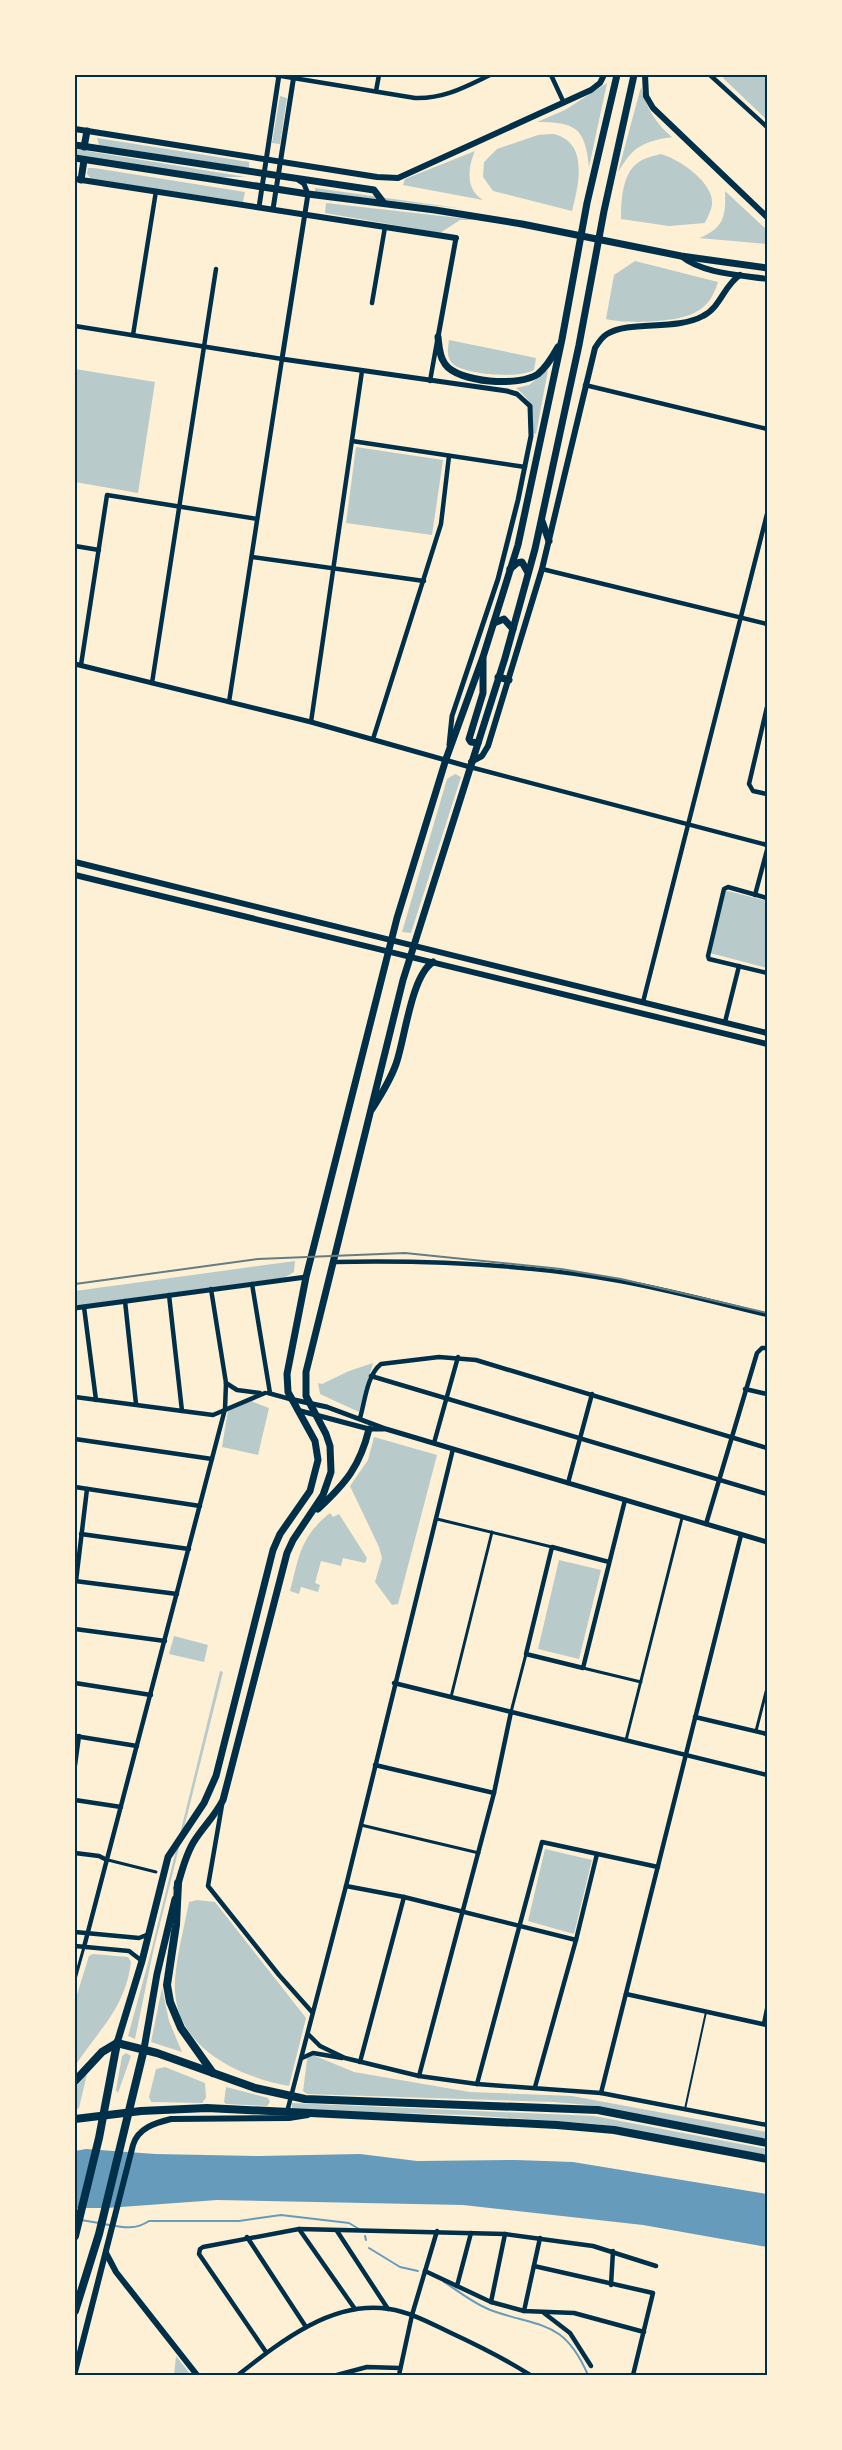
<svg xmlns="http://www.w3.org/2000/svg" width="842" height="2450" font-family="Arial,sans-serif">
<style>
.green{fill:#b9caca}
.water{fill:#669bbc}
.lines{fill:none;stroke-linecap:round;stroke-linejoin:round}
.stream{stroke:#669bbc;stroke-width:2}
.service{stroke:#003049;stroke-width:2}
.pedestrian{stroke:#003049;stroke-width:3}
.minor{stroke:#003049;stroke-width:4.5}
.tertiary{stroke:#003049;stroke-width:5}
.secondary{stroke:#003049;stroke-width:6}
.primary{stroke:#003049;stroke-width:7}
.trunk{stroke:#003049;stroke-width:8}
.rail{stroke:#657d81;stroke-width:2}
.neatline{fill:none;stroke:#003049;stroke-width:2}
</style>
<rect width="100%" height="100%" fill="#fdf0d5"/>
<g class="green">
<polygon points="724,75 767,75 767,120 723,78"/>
<path d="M607 83 589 167C585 127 575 122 537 122L565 110Z"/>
<path d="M641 87C646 107 656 124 672 137 642 142 634 146 618 172Z"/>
<polygon points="280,96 287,98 280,144 272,143"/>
<path d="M538 135C543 135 552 133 557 135 589 145 578 188 572 211L493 191 483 177 484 162 497 149Z"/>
<polygon points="97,138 249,162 249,168 99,145"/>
<polygon points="75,149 246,177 207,177 75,155"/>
<path d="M475 151C468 167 465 189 483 200L403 185 405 179Z"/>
<path d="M661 154C679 159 715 183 712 205 711 211 707 218 705 223L669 226 621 219C621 201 622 173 639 162 644 158 654 156 661 154Z"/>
<polygon points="88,168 94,168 245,192 243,202 91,179 87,174"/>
<polygon points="315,188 465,209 315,192"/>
<path d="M725 191 767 230V244L699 238C724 228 726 216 725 191Z"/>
<polygon points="326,203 477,220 460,220 440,233 325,213"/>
<path d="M635 261 718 282C714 295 708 306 696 312 677 323 627 324 606 319L614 275Z"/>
<path d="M449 340 536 358 534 370C520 379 463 375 452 363 446 356 448 348 449 340Z"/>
<polygon points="75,369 155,382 138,493 75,482"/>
<path d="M548 370 536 434 533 433C532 407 535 404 516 388L529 385Z"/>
<polygon points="356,447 443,460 432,535 346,523"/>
<polygon points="455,774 461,777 411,933 402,932 447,779"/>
<polygon points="728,891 767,901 767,968 710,953 724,892"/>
<polygon points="295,1261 294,1272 284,1278 75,1306 75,1291"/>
<polygon points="373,1363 359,1412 320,1394 318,1383 322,1384 349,1371"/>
<polygon points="251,1401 269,1408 258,1455 222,1447 228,1410"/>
<polygon points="374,1437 437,1455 398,1604 392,1605 375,1582 382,1558 379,1547 350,1486 368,1460"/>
<path d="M330 1513 333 1517 339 1514 367 1558 365 1563 343 1558 341 1566 321 1561 315 1583 320 1585 318 1592 301 1587 299 1594 290 1591C299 1557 300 1537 330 1513Z"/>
<polygon points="559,1560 601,1570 579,1659 538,1649"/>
<polygon points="174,1636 208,1645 204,1662 169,1654"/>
<polygon points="220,1671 223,1672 153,1952 135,2039 128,2036 151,1952"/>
<polygon points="545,1849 592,1860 574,1934 528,1921"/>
<path d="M197 1900 215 1902 306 2018 289 2086C235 2076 171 2045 175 1980 177 1954 184 1928 189 1902Z"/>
<path d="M93 1954 128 1957 131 1962C125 2009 99 2029 75 2066V2001L89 1956Z"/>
<polygon points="162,1988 169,2021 182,2052 151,2042"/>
<polygon points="126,2053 131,2056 118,2093 116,2090 122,2056"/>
<polygon points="308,2053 354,2072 470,2092 572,2096 767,2132 767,2139 599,2106 554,2102 307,2094 303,2091"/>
<polygon points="165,2067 205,2083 206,2098 202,2103 151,2102 149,2097 156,2069"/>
<polygon points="87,2074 79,2108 75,2110 75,2088"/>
<polygon points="226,2087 268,2098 270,2102 267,2106 226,2104 224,2102"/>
<polygon points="292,2103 594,2116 767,2149 767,2155 597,2124 467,2115 296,2110 292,2108"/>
<polygon points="176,2356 191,2375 174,2375"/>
</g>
<polygon class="water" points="86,2149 155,2154 260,2156 360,2154 417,2161 516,2160 573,2162 767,2194 767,2247 643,2225 463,2205 217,2200 107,2208 75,2208 75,2151"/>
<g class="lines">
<g class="stream">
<polyline points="75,2219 99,2223"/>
<path d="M104 2224C121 2227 134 2231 149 2221H239L281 2215 349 2223 359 2229"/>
<polyline points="365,2236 366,2240"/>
<polyline points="369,2248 400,2267 418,2271"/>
<path d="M444 2282C460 2292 475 2305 493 2311 542 2328 564 2320 588 2375"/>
</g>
<polyline class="service" points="685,2109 706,2012"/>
<g class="pedestrian">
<polyline points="437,1519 552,1547"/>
<polyline points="583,1668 641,1682"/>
<polyline points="451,1697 492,1532"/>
<polyline points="511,1712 526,1654"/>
<polyline points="756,1731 767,1688"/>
<polyline points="626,1740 682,1518"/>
<polyline points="361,1825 479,1853"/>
<polyline points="108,1860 156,1872"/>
<polyline points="75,1979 84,1947"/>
</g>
<g class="minor">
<path d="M275 75 415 98C444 99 465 87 490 75"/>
<polyline points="551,75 564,103"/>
<polyline points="710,75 767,127"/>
<polyline points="376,91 379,75"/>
<polyline points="372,303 385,227"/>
<polyline points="75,326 282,359 229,702"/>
<polyline points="133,335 156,191"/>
<polyline points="430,381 437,342"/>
<polyline points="585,385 767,429"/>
<polyline points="352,441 525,467"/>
<polyline points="75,546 99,550"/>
<polyline points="252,557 424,581"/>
<polyline points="542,569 767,624"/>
<polyline points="81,665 107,495 257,519"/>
<polyline points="152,683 216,269"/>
<polyline points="767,707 749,784 753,791 767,794"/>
<polyline points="311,722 362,371"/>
<polyline points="373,739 441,524 449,456"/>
<polyline points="470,767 767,845"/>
<polyline points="755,895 767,850"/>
<polyline points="767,898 728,887 724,889 708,956 709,959 767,973"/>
<polyline points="643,1002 767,514"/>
<polyline points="725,1022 739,966"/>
<path d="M334 1262C430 1260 526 1264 620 1281 669 1290 718 1303 767 1315"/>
<polyline points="252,1284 270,1393"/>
<polyline points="169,1295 182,1411"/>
<polyline points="125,1301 136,1404"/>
<polyline points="84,1307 96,1400"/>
<polyline points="371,1376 767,1494"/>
<polyline points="226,1383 237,1390 260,1393"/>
<polyline points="745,1389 767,1394"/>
<polyline points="268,1393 290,1399"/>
<polyline points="75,1397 213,1415 265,1393"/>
<path d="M360 1418C365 1401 367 1375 381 1364L439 1357 476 1360 767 1448"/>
<polyline points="75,1439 212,1459"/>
<polyline points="434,1443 458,1357"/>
<polyline points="568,1483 592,1394"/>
<polyline points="75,1487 200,1506"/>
<polyline points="706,1524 757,1353 762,1348 767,1348"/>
<polyline points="81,1534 189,1549"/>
<polyline points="609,1562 552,1547 526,1654 583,1668 625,1500"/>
<polyline points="75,1581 177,1594"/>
<polyline points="76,1581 87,1489"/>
<polyline points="75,1629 165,1641"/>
<polyline points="75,1683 151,1695"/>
<polyline points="394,1683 767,1775"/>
<polyline points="695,1717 767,1734"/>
<polyline points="75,1736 137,1746"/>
<polyline points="75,1765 79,1736"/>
<polyline points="375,1765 494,1793"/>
<polyline points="75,1800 121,1807"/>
<polyline points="222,1805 208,1886 279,1975 312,2012"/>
<polyline points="75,1853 99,1856 107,1860"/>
<polyline points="346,1886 404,1897 576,1940"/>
<polyline points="75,1932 139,1938 149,1934"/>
<polyline points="75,1946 129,1951 142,1961"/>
<polyline points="84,1947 225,1409 226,1383 211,1289"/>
<polyline points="626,1994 767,2025"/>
<polyline points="764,2024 767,2009"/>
<polyline points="308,2034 320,2046 345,2058 419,2076 477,2084 601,2093 767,2125"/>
<polyline points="302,2058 313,2053 342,2058"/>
<polyline points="360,2062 404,1897"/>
<polyline points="419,2076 494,1793 511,1712"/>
<polyline points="477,2084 542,1842 658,1867"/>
<polyline points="535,2087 576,1940 597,1854"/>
<polyline points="601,2093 741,1535"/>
<polyline points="287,2112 346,1886 453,1449"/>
<polyline points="299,2229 355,2309"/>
<polyline points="337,2231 388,2309"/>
<polyline points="471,2233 457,2286 491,2302 524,2311 574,2313 644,2332"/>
<polyline points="247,2237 306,2327"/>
<polyline points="534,2266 653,2293 633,2375"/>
<polyline points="425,2271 457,2286"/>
<polyline points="611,2285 613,2251"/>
<polyline points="491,2302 505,2234"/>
<polyline points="524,2311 540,2238"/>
<polyline points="544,2313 570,2333 591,2366"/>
<polyline points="266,2352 199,2254 200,2249 203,2247 299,2229 505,2234 593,2246 656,2266"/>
<path d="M238 2375C280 2342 332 2300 389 2309 410 2312 430 2323 449 2332 477 2345 504 2358 530 2375"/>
<polyline points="337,2375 367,2367 400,2368"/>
<polyline points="399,2375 412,2315 437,2231"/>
</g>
<g class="tertiary">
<polyline points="298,180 304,184 308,194 282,359 507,391 517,394 530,406 531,436 518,500 498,579 452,716 449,745"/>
<polyline points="259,207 279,75"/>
<polyline points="273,209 294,75"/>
<polyline points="438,337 456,238"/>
<polyline points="75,664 311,722 470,767"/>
<polyline points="75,1308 306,1277"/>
<polyline points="290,1399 327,1407 386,1429 767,1542"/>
<polyline points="297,1410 369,1429 384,1429"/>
</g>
<g class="secondary">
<polyline points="645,75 646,96 653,108 767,217"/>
<polyline points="75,129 377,177 398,178 591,90 600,83 604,75"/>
<polyline points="75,179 456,238"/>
<path d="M681 256C703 274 740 275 767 279"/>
<path d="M471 762 482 756 488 746 542 569 595 348C598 343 602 337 607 334 629 320 676 331 703 316 721 307 724 285 740 275"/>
<polyline points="75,862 767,1033"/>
<polyline points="75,875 767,1044"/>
<polyline points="106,2253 116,2272 197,2375"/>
<path d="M75 2372 133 2145C138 2128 155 2123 171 2119L289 2118 308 2115"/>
</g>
<g class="primary">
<polyline points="75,145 374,190 383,202"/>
<polyline points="84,147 87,131"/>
<polyline points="75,158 308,194 435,210 522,224 681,256 767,268"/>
<polyline points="81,180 84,160"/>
<path d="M438 337C439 346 439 356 445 364 458 383 520 387 538 374 547 367 553 356 558 347"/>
<polyline points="542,521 549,541"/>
<polyline points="510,569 517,563 522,562 527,571"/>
<polyline points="494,623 504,619 513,629"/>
<polyline points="498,677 509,680"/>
<polyline points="478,743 471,742 469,739 483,693 483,659"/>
<path d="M372 1109C381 1095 390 1081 396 1064 405 1039 411 976 433 962"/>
<path d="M318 1509C346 1483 360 1466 369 1429"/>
<path d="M177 1888C181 1873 185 1857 193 1843 202 1828 215 1816 223 1800L287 1553 293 1540 323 1495 331 1472 330 1446 326 1434 306 1396V1372L403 980 505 658 535 549 579 345 604 211 634 75"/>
<polyline points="117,2043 142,1961 168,1857 204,1803 216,1776 273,1550 280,1534 310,1491 318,1460 315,1441 288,1392 287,1374 306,1277 397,918 446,759 483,657 518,545 562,339 587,203 617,75"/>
<polyline points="144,2049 157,1974 175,1899"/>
</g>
<g class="trunk">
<polyline points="178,1883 176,1925 167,1985 170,2002 181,2028 213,2073"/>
<polyline points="75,2081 102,2052 117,2043 157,2053 255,2088 305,2099 598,2110 767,2143"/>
<polyline points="75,2119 141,2111 207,2108 557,2125 614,2130 767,2159"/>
<polyline points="75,2236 99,2138 117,2043"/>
<polyline points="75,2311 99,2234 144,2049"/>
</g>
<polyline class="rail" points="75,1284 258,1259 405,1253 561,1269 621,1279 767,1313"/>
</g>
<rect width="842" height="2450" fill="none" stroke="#fdf0d5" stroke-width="153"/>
<rect x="76" y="76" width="690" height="2298" class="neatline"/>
</svg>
